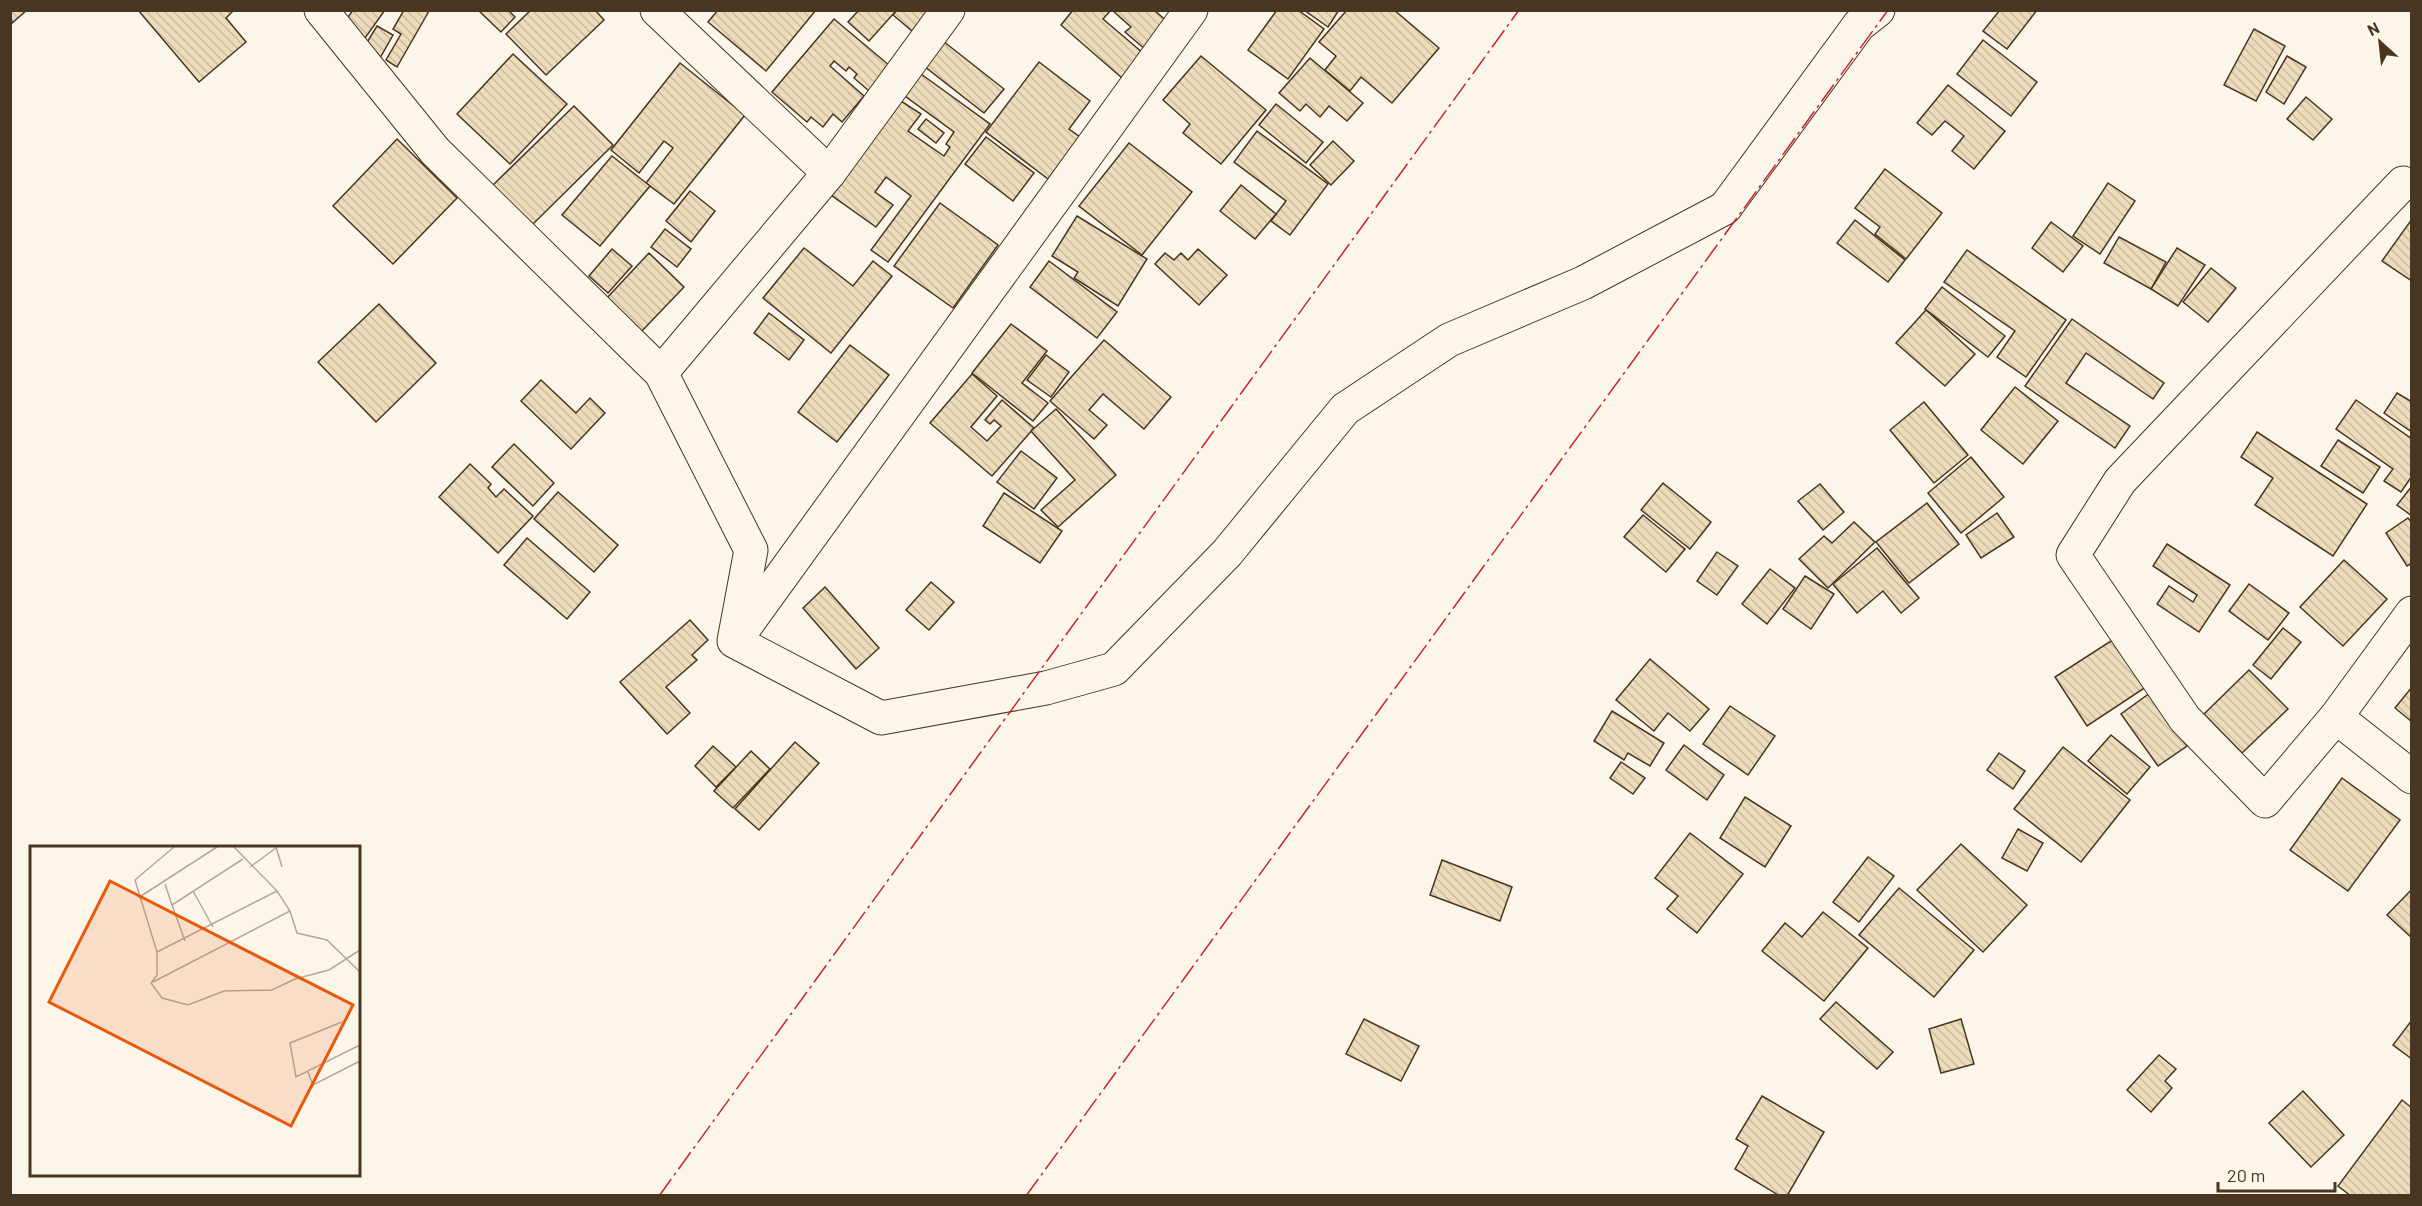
<svg xmlns="http://www.w3.org/2000/svg" width="2422" height="1206" font-family="Barlow,sans-serif">
<style>
.building{fill:url(#building-back-hatch);stroke:#4a3520;stroke-width:1.5}
.lines{fill:none;stroke-linecap:round;stroke-linejoin:round}
.street-casing{stroke:#4a3520;stroke-width:35}
.street{stroke:#fbf6e9;stroke-width:33}
.power{stroke:#c62828;stroke-width:1.5;stroke-dasharray:21 4.5 3 4.5;stroke-linecap:butt}
.inset-road{fill:none;stroke:#b4a999;stroke-width:1.5}
.view{fill:#e8590c;fill-opacity:0.15;stroke:#e8590c;stroke-width:3}
.inset-edge{fill:none;stroke:#4a3520;stroke-width:3}
</style>
<defs>
<pattern id="building-back-hatch" width="6" height="6" patternUnits="userSpaceOnUse" patternTransform="scale(1.5)"><rect width="6" height="6" fill="#ecdcbc"/><path d="M-1 5l2 2M0 0l6 6M5-1l2 2" fill="none" stroke="#ccbda1"/></pattern>
</defs>
<rect width="100%" height="100%" fill="#fbf6e9"/>
<g class="building">
<polygon points="10,10 27,10 12,23"/>
<polygon points="138,10 234,10 226,18 246,42 199,82"/>
<polygon points="353,10 385,10 365,38 344,23"/>
<polygon points="404,10 429,11 397,67 386,60 401,34 393,29"/>
<polygon points="478,10 508,10 515,17 501,32"/>
<polygon points="531,10 595,10 604,20 546,75 506,34"/>
<polygon points="718,10 816,10 766,71 708,22"/>
<polygon points="859,10 894,10 895,12 869,41 848,22"/>
<polygon points="897,10 930,10 912,31 893,15"/>
<polygon points="1073,10 1111,10 1103,19 1143,53 1122,78 1061,25"/>
<polygon points="1112,10 1154,10 1169,23 1146,50 1125,32 1131,27"/>
<polygon points="1277,10 1298,10 1324,29 1288,79 1248,50"/>
<polygon points="1304,10 1339,10 1328,27"/>
<polygon points="1347,10 1394,10 1439,48 1392,103 1361,77 1350,91 1325,70 1336,56 1319,42"/>
<polygon points="2000,10 2037,10 2007,49 1983,31"/>
<polygon points="834,19 890,66 869,91 854,78 857,74 849,67 846,71 834,61 830,66 864,96 842,122 833,114 823,127 811,117 807,122 772,92"/>
<polygon points="377,26 393,35 380,58 363,49"/>
<polygon points="2254,29 2285,46 2256,101 2224,85"/>
<polygon points="1983,40 2037,82 2011,116 1957,74"/>
<polygon points="943,41 1004,89 984,113 924,66"/>
<polygon points="513,54 567,104 510,164 457,114"/>
<polygon points="1201,56 1266,110 1221,164 1183,133 1190,124 1163,100"/>
<polygon points="2287,56 2306,67 2284,104 2266,92"/>
<polygon points="1310,58 1363,103 1347,121 1329,106 1320,117 1306,104 1300,111 1279,93"/>
<polygon points="1039,62 1090,101 1069,129 1080,137 1048,179 986,132"/>
<polygon points="680,63 745,115 674,204 646,183 673,148 664,141 639,173 611,150"/>
<polygon points="921,74 990,124 888,262 871,250 911,196 886,177 875,192 893,205 876,227 831,195 901,101 921,114 908,131 944,156 950,147 946,144 954,132 905,96"/>
<polygon points="1948,85 2005,131 1974,169 1952,151 1964,136 1945,121 1932,135 1917,123"/>
<polygon points="2306,97 2332,119 2313,140 2287,119"/>
<polygon points="1276,104 1323,142 1306,163 1259,125"/>
<polygon points="574,106 613,145 532,225 493,185"/>
<polygon points="926,119 944,133 936,143 918,129"/>
<polygon points="1257,131 1328,184 1290,235 1271,221 1286,201 1234,162"/>
<polygon points="986,137 1034,173 1013,201 965,164"/>
<polygon points="397,139 457,198 393,264 333,206"/>
<polygon points="1333,141 1354,161 1331,185 1310,165"/>
<polygon points="1129,143 1192,192 1142,255 1079,206"/>
<polygon points="612,156 650,186 600,246 562,215"/>
<polygon points="1885,169 1942,213 1906,259 1875,234 1880,227 1855,208"/>
<polygon points="2108,183 2135,201 2100,254 2073,236"/>
<polygon points="1241,185 1276,214 1255,239 1220,211"/>
<polygon points="690,191 715,211 691,242 666,221"/>
<polygon points="940,203 998,245 953,308 894,266"/>
<polygon points="1077,216 1147,259 1118,306 1074,278 1078,272 1052,256"/>
<polygon points="2412,219 2412,281 2382,261"/>
<polygon points="1855,220 1905,260 1888,282 1837,243"/>
<polygon points="2051,222 2083,246 2063,272 2032,248"/>
<polygon points="665,229 691,249 677,267 651,247"/>
<polygon points="2119,237 2166,262 2151,289 2104,263"/>
<polygon points="804,248 853,286 873,261 892,276 831,353 763,298"/>
<polygon points="2177,248 2205,265 2178,306 2151,289"/>
<polygon points="612,249 632,266 608,293 589,276"/>
<polygon points="1198,249 1227,275 1199,305 1155,264 1165,253 1174,260 1181,253 1188,260"/>
<polygon points="1967,250 2066,320 2026,377 1997,357 2015,331 1944,282"/>
<polygon points="649,253 684,287 640,333 605,300"/>
<polygon points="1049,261 1117,312 1097,338 1030,287"/>
<polygon points="2211,268 2236,288 2208,322 2183,302"/>
<polygon points="1942,287 2005,336 1988,357 1925,309"/>
<polygon points="379,304 436,363 376,422 318,362"/>
<polygon points="1926,310 1975,354 1945,386 1896,343"/>
<polygon points="769,313 804,340 789,360 754,333"/>
<polygon points="2072,319 2164,383 2153,399 2086,353 2066,383 2130,426 2115,448 2025,386"/>
<polygon points="1011,324 1047,351 1022,383 1048,403 1033,421 972,373"/>
<polygon points="1104,340 1171,397 1144,429 1103,394 1089,410 1107,425 1094,439 1050,401"/>
<polygon points="850,345 889,375 837,442 798,412"/>
<polygon points="1046,355 1069,372 1051,397 1027,380"/>
<polygon points="972,374 997,396 971,427 987,441 1001,426 994,420 990,424 985,420 1002,400 1034,428 992,476 930,423"/>
<polygon points="541,380 576,413 590,398 605,413 571,449 521,401"/>
<polygon points="2015,387 2058,421 2023,464 1981,430"/>
<polygon points="2397,393 2412,402 2412,432 2384,413"/>
<polygon points="2356,400 2412,439 2412,476 2401,492 2384,481 2393,469 2336,429"/>
<polygon points="1924,402 1968,455 1934,483 1890,430"/>
<polygon points="1056,409 1116,475 1058,527 1041,510 1075,480 1031,431"/>
<polygon points="2257,432 2367,504 2333,556 2255,505 2273,478 2241,457"/>
<polygon points="2338,440 2380,467 2363,493 2321,466"/>
<polygon points="514,444 554,483 533,506 492,467"/>
<polygon points="1021,451 1057,478 1034,509 997,482"/>
<polygon points="1971,457 2004,497 1961,533 1928,493"/>
<polygon points="470,464 491,484 488,488 496,497 504,489 533,516 498,553 439,497"/>
<polygon points="1663,483 1711,522 1690,549 1641,510"/>
<polygon points="1820,484 1844,512 1823,530 1798,501"/>
<polygon points="2412,486 2412,516 2397,505"/>
<polygon points="558,492 618,545 594,572 534,519"/>
<polygon points="1004,493 1062,531 1040,563 983,526"/>
<polygon points="1927,503 1959,544 1909,583 1876,542"/>
<polygon points="1997,513 2014,537 1981,558 1966,535"/>
<polygon points="1643,515 1685,549 1666,572 1624,537"/>
<polygon points="2408,518 2412,523 2412,563 2407,566 2386,533"/>
<polygon points="1854,522 1875,542 1828,588 1799,559 1824,536 1832,543"/>
<polygon points="527,538 590,592 567,619 504,565"/>
<polygon points="2167,544 2230,585 2199,632 2157,604 2169,586 2193,602 2197,595 2153,566"/>
<polygon points="1877,548 1919,598 1901,613 1883,591 1857,613 1833,584"/>
<polygon points="1717,552 1738,566 1717,595 1697,581"/>
<polygon points="2344,560 2387,599 2343,646 2300,607"/>
<polygon points="1770,569 1795,588 1767,624 1742,604"/>
<polygon points="1805,576 1834,594 1811,629 1783,609"/>
<polygon points="931,582 954,602 929,630 906,610"/>
<polygon points="2249,584 2289,613 2268,640 2229,611"/>
<polygon points="825,587 879,648 856,669 803,608"/>
<polygon points="690,620 708,640 692,655 697,660 666,687 690,713 667,734 620,682"/>
<polygon points="2283,628 2301,642 2271,679 2253,665"/>
<polygon points="2114,639 2146,687 2087,726 2055,677"/>
<polygon points="1650,659 1709,709 1690,731 1668,713 1654,731 1616,700"/>
<polygon points="2249,670 2288,709 2242,753 2204,714"/>
<polygon points="2412,687 2412,722 2395,708"/>
<polygon points="2150,693 2187,746 2158,766 2121,714"/>
<polygon points="1730,706 1775,736 1748,775 1703,744"/>
<polygon points="1612,711 1664,743 1650,766 1628,753 1624,760 1594,741"/>
<polygon points="2111,735 2150,767 2127,794 2088,761"/>
<polygon points="795,742 819,763 759,830 735,809"/>
<polygon points="1684,745 1724,775 1707,800 1666,770"/>
<polygon points="713,746 736,767 716,787 695,766"/>
<polygon points="2063,747 2130,800 2081,862 2014,809"/>
<polygon points="751,751 770,769 733,808 714,791"/>
<polygon points="1999,753 2025,771 2013,789 1987,770"/>
<polygon points="1621,762 1645,778 1633,794 1610,778"/>
<polygon points="2342,778 2400,820 2348,891 2290,850"/>
<polygon points="1745,797 1791,826 1765,867 1720,838"/>
<polygon points="2018,829 2043,843 2027,871 2002,858"/>
<polygon points="1690,833 1743,874 1697,933 1667,909 1678,896 1655,878"/>
<polygon points="1961,844 2027,905 1983,952 1917,890"/>
<polygon points="1868,857 1894,876 1859,922 1833,902"/>
<polygon points="1442,860 1512,887 1500,921 1430,895"/>
<polygon points="1899,888 1974,950 1934,997 1859,935"/>
<polygon points="2412,889 2412,938 2387,915"/>
<polygon points="1823,912 1868,948 1824,1001 1762,951 1785,923 1802,937"/>
<polygon points="1836,1002 1893,1052 1877,1069 1820,1019"/>
<polygon points="1364,1019 1419,1046 1401,1081 1346,1054"/>
<polygon points="1961,1019 1974,1064 1941,1073 1929,1029"/>
<polygon points="2412,1020 2412,1059 2393,1045"/>
<polygon points="2159,1055 2176,1069 2165,1081 2172,1088 2151,1112 2127,1090"/>
<polygon points="2303,1091 2344,1135 2311,1167 2269,1123"/>
<polygon points="1762,1096 1824,1132 1787,1196 1780,1196 1735,1169 1748,1146 1736,1139"/>
<polygon points="2402,1100 2412,1108 2412,1196 2351,1196 2338,1186"/>
</g>
<g class="lines">
<defs>
<g id="street">
<polyline points="321,10 435,151 661,373 751,550 734,641 881,718 1046,688 1114,669 1227,553 1345,409 1449,340 1583,283 1725,208 1859,25 1878,10"/>
<polyline points="657,10 829,173"/>
<polyline points="2403,183 2120,481 2073,555 2185,719 2265,801 2336,717 2412,613"/>
<polyline points="661,373 829,173 948,10"/>
<polyline points="739,635 1191,10"/>
<polyline points="2336,717 2412,777"/>
</g>
</defs>
<use href="#street" class="street-casing"/>
<use href="#street" class="street"/>
<g class="power">
<polyline points="659,1196 1519,10"/>
<polyline points="1026,1196 1888,10"/>
</g>
</g>
<g transform="translate(30 846)">
<rect width="330" height="330" fill="#fbf6e9"/>
<path class="inset-road" d="M144 1 105 34 127 106V129L121 137 132 152 158 159 194 145 242 144 265 133 299 124 330 104M204 1 247 45 260 65 267 87 297 94 330 126M246 1 252 21M220 21 246 2M135 38 142 59 213 13M163 45 183 81M111 50 187 1M142 59 155 95M127 106 247 45M123 136 260 65M312 176 260 197 266 231 330 199M278 226 283 239 330 215"/>
<path class="view" d="M80 35 323 159 261 280 19 156Z"/>
<rect width="330" height="330" class="inset-edge"/>
</g>
<rect width="2422" height="1206" fill="none" stroke="#4a3520" stroke-width="24"/>
<g transform="translate(2380 42) rotate(333)" stroke="#fbf6e9" stroke-width="4.5" paint-order="stroke">
<path d="M0-4.5L10 22L0 15L-10 22Z" fill="#4a3520"/>
<text y="-9" font-size="16" font-weight="bold" text-anchor="middle" fill="#4a3520">N</text>
</g>
<path d="M2218 1182v9h117v-9" fill="none" stroke="#4a3520" stroke-width="3"/>
<text x="2227" y="1182" font-size="18" fill="#4a3520" stroke="#fbf6e9" stroke-width="4.5" paint-order="stroke">20 m</text>
</svg>
